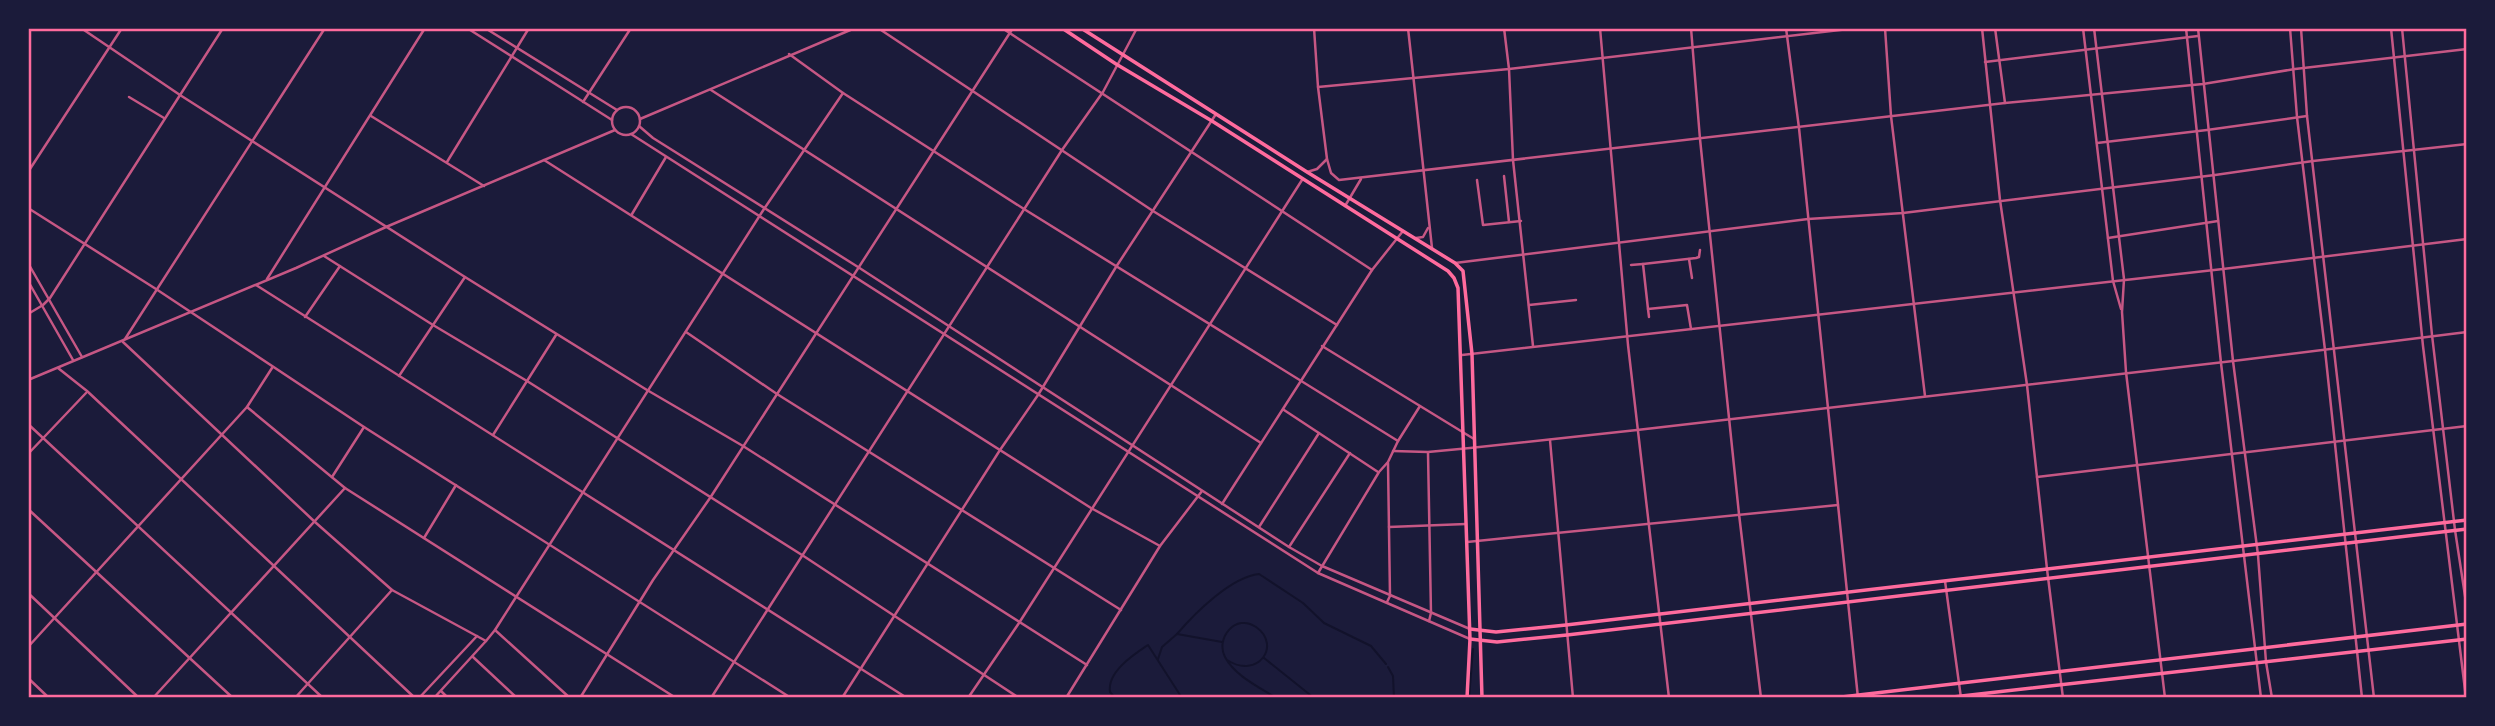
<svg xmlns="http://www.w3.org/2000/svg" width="2495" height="726" font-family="Manrope,sans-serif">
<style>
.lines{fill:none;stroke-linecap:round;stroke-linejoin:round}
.stream{stroke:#12122b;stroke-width:2}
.minor{stroke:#c65784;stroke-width:2.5}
.tertiary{stroke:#c65784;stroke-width:2.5}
.secondary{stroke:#ff6b9d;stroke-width:3.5}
.primary{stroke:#ff6b9d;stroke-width:3.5}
.neatline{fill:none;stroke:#ff6b9d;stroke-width:2.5}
</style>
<rect width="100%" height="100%" fill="#1b1b3a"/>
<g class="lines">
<g class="stream">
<path d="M1177 634C1195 613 1231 577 1259 574L1303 603 1324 623 1371 646 1386 664"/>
<polyline points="1264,658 1314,698"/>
<polyline points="1158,659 1162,647 1177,634 1222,642"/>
<path d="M1227 660C1258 680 1282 645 1256 627 1236 613 1215 638 1225 657 1235 676 1259 687 1276 698"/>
<polyline points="1388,667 1393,676 1394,698"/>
<path d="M1115 698 1110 692C1107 672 1133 655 1148 645L1182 698"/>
<polyline points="1469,698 1473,649"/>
</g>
<g class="minor">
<polyline points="81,28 180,95 465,277 647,390 743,446 1087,665"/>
<polyline points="878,28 1153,211 1337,325"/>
<polyline points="1002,28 1372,270"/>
<polyline points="1408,28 1432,248"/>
<polyline points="1504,28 1509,69 1513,160 1533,346"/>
<polyline points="1600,28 1628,345 1669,698"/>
<polyline points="1691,28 1700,139 1739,514 1761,698"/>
<polyline points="1786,28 1799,128 1858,698"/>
<polyline points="1885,28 1891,116 1925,396"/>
<polyline points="1982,28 2000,200 2027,385 2047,569 2063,698"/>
<polyline points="1995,28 2005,103"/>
<polyline points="2083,28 2113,281 2121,309"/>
<polyline points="2094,28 2124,279 2122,312 2126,372 2165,698"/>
<polyline points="2186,28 2221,363 2261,698"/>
<polyline points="2198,28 2233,361 2258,555 2266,662 2272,698"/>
<polyline points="2290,28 2297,117 2325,350 2362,698"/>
<polyline points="2301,28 2307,116 2374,698"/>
<polyline points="2391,28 2423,346 2466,698"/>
<polyline points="2402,28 2432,335 2455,530 2467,609"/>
<polyline points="789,54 843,93 1024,209 1398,441"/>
<polyline points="1985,62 2198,36"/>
<polyline points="1318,87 1509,69 1857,28"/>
<path d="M711 90C894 209 1078 326 1261 443"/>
<polyline points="129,97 164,118"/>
<polyline points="583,102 631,28"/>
<polyline points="371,116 484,186"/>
<polyline points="640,119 855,28"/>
<polyline points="2097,143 2207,130 2307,116"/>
<polyline points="544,160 1091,508 1160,546"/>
<polyline points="447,162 529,28"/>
<polyline points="28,172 122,28"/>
<polyline points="1504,176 1509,222"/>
<polyline points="1477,180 1483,225 1521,221"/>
<polyline points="28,208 156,289 364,427 791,698"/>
<polyline points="632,214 666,157"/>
<polyline points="1416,238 1423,237 1428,228"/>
<polyline points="2108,238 2218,221"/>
<polyline points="324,256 433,325 527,381 802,555 1019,698"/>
<polyline points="1689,259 1692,278"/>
<polyline points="28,263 82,357"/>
<polyline points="1455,263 1808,219 1903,213 2215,175 2313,161 2467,144"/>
<polyline points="1631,265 1643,264"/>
<polyline points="267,279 425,28"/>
<polyline points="28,281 73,360"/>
<polyline points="256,285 907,698"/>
<polyline points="1529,305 1576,300"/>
<polyline points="1648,309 1649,317"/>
<polyline points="28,314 43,305 50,298 223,28"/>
<polyline points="305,317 340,266"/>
<polyline points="1691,329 1687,305 1648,309 1643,264 1696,258 1699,257 1700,250"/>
<polyline points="686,332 777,394 1121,610"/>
<polyline points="125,339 325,28"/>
<polyline points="1322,346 1474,439"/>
<polyline points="1462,355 2223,269 2467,239"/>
<polyline points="58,368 87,391 415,698"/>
<polyline points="399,376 465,277"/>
<polyline points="247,407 345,488 676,698"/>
<polyline points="1284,410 1378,472"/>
<polyline points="28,424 323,698"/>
<polyline points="493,435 556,335"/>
<polyline points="1550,440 1573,698"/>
<polyline points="1393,451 1428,452 1470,448 1637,430 2233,361 2467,332"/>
<polyline points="1428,453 1431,613 1429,621"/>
<polyline points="28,454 86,393"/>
<polyline points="332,477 364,427"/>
<polyline points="2037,477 2467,426"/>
<polyline points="1222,504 1372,270 1403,231"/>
<polyline points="28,509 233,698"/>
<polyline points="1259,527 1319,433"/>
<polyline points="1389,527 1466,524"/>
<polyline points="424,538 456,485"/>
<polyline points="1467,542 1838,505"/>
<polyline points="1289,547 1350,453"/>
<polyline points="1318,573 1379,472 1388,462 1398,441 1420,406"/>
<polyline points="1945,581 1961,698"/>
<polyline points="28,593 139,698"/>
<polyline points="1387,602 1390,596 1388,463"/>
<polyline points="495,630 570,698"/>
<polyline points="486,641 495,630 764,209 843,93"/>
<polyline points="28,647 247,407 272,368"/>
<polyline points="473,657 517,698"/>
<polyline points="28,678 49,698"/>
<polyline points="441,691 448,698"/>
<polyline points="153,698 345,488"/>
<polyline points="295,698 392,590"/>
<polyline points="580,698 653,580 710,498 1013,28"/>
<polyline points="711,698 1062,150 1103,92 1137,28"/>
<polyline points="842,698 1000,450 1038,395 1116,267 1216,114"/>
<polyline points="968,698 1019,623 1302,180"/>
<polyline points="1066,698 1160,546 1202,491"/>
</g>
<g class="tertiary">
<polyline points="467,28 612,120"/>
<polyline points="485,28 617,110"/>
<polyline points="1314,28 1318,87 1327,159 1331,173 1339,180 2005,103 2203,84 2295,69 2467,49"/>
<circle cx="626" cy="121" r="14"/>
<polyline points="639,126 653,138 858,267 1289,547 1322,566 1470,629"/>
<polyline points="631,134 1318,573 1470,639"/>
<polyline points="1307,172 1317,169 1327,159"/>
<polyline points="1345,206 1361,179"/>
<polyline points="123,342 315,522 392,590 486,641 434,698"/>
<polyline points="28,380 296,268 386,227 615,130"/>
<polyline points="419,698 477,636"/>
</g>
<g class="secondary">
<polyline points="1470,629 1496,632 1566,625 2467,520"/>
<polyline points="1470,639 1497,642 1567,635 2467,529"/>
</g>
<g class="primary">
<polyline points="1062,28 1116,64 1212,121 1448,271 1454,278 1458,288 1470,639 1467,698"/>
<polyline points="1081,28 1307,172 1455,263 1463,271 1472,354 1482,698"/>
<polyline points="1833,698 2467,624"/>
<polyline points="1944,698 2467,639"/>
</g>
</g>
<rect width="2495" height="726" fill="none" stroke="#1b1b3a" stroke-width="60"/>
<rect x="30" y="30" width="2435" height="666" class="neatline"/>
</svg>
